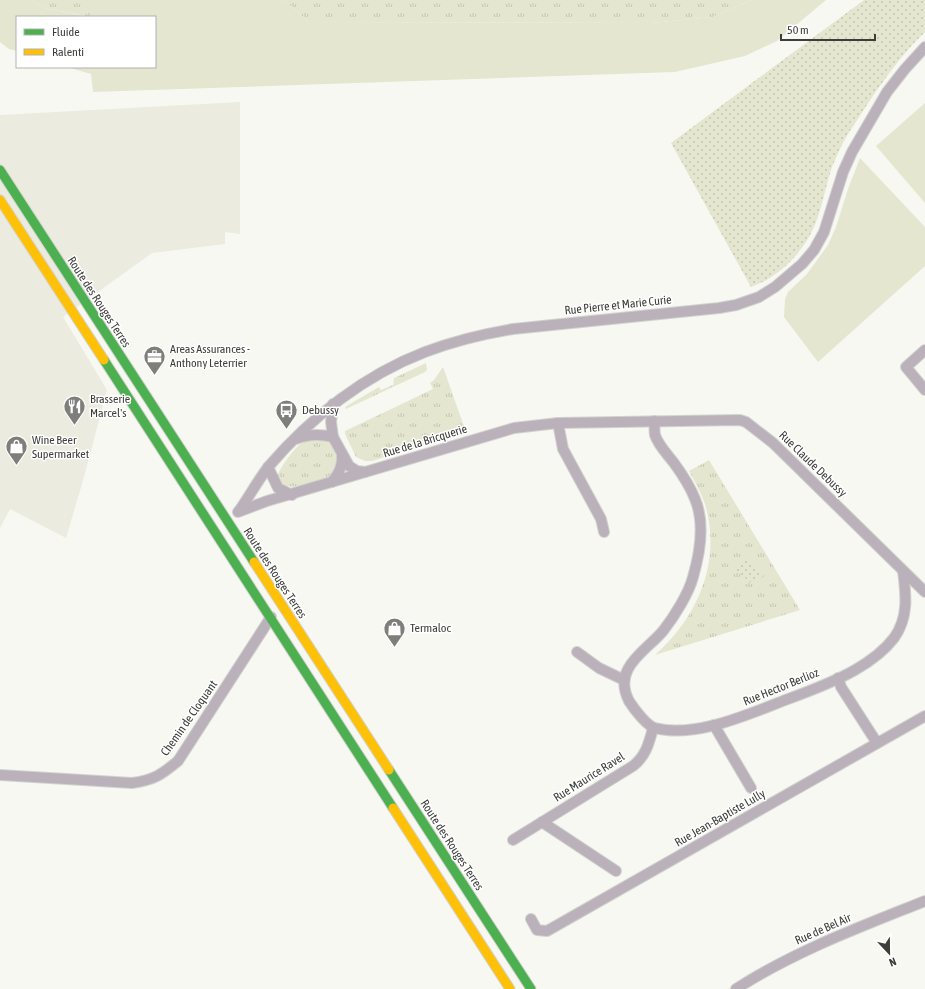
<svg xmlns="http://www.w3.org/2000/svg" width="925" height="989" font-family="'Asap Condensed',sans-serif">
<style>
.built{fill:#ebebe0}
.grass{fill:url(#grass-tufts)}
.park{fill:url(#park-dots)}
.pitch{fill:#e5e6cf}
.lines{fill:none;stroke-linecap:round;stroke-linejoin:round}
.street-casing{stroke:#d2d2cf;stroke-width:12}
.fast-casing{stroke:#d2d2cf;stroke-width:11}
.slow-casing{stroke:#d2d2cf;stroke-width:11}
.street{stroke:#bbb1ba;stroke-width:10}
.fast{stroke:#4caf50;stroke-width:9}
.slow{stroke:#ffc107;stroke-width:9}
.labels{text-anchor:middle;stroke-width:3;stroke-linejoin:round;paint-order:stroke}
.street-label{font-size:12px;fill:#3d3d3a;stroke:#fff}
.poi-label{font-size:12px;fill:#3d3d3a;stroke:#fff;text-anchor:start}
</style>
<defs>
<pattern id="grass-tufts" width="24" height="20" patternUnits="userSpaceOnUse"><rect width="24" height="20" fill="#e5e6cf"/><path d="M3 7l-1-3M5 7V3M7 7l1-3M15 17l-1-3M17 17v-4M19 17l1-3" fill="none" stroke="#c5c6b2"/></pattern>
<pattern id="park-dots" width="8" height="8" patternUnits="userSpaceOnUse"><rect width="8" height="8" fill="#e5e6cf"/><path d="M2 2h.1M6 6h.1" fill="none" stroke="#c5c6b2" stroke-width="1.8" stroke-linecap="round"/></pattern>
</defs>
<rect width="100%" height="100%" fill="#f8f8f3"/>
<polygon class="built" points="240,102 240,234 225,232 225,244 152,253 63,317 107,390 84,477 66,538 10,509 0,528 0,115"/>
<g class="grass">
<polygon points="30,0 91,0 91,17 45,8"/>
<polygon points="284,0 751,0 713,17 651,23 309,22"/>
<polygon points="426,363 427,370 425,372 346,409 345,407 379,387 381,390 393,385 394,378"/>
<polygon points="443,367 466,432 372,461 365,461 356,457 345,434 345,431 433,389 430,383 434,380"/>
<path d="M325 439C331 443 333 447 336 453 339 462 337 473 329 478 321 482 291 490 284 485 281 483 279 479 278 475 280 467 296 446 303 442 309 438 319 439 325 439Z"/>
<path d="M709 460 800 610 655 655C698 617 722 561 705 504 701 493 695 482 689 471Z"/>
</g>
<g class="park">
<path d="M864 0H925V32C900 56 880 85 861 114 856 122 850 130 845 139 840 148 836 158 832 167 826 185 823 204 816 222 805 251 780 277 751 287L671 143Z"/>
<polygon points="745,557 765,574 754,585 734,569"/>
</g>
<g class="pitch">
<polygon points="0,0 30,0 45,8 89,17 17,17 17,51 9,49 0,42"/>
<polygon points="91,0 284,0 309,22 651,23 713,17 751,0 826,0 777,41 745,56 675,72 93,92 91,74 67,67 155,67 155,17 91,17"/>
<polygon points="925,103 925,203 876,146"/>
<polygon points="860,158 925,227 925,266 818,362 784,317 785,299 788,292 807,274 828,245 836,227 848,189"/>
</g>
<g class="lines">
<defs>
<g id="street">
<polyline points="925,350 906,367 925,390"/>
<polyline points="333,404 331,422 333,437 349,466 357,471 365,472"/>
<path d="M654 421C655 425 654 430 655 435 658 445 668 455 674 463 682 474 690 486 695 499 705 523 700 553 693 577 689 593 674 617 663 631 645 652 612 668 629 701 634 709 647 726 655 728 695 739 751 713 788 699 810 691 834 682 855 670 869 662 884 651 894 638 909 617 906 595 903 571"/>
<polyline points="558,423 563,449 601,519 604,532"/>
<path d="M296 439C308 434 320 434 333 437"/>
<polyline points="268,467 278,488 292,495"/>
<path d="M332 482C339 473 343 466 342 454"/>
<path d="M239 511C249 497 258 480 269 466 311 417 365 375 425 352 454 341 483 334 513 329L719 308 736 305 759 297 775 287 802 264 814 250 824 232 843 172 852 152 887 92 905 69 925 47"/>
<polyline points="238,512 267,501 514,428 558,423 740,420 746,422 773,443 925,592"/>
<polyline points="577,652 599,668 624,680"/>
<polyline points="838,678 841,687 877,743"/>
<polyline points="714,725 751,788"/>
<path d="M0 775 132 783C154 780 161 775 178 761L271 617"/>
<polyline points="542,822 616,871"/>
<path d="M513 840 633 766C646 756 649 743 653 728"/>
<polyline points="531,919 537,930 547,931 925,716"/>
<path d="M736 989C795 951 860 927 925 901"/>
</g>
<g id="fast">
<polyline points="0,170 254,562"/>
<polyline points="104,360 393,808"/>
<polyline points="389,770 531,989"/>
</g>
<g id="slow">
<polyline points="0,200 104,360"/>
<polyline points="254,562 389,770"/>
<polyline points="393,808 510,989"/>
</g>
</defs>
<use href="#street" class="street-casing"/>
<use href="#fast" class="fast-casing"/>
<use href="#slow" class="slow-casing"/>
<use href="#street" class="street"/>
<use href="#fast" class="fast"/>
<use href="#slow" class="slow"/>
</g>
<defs>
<symbol id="office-pin" viewBox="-11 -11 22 30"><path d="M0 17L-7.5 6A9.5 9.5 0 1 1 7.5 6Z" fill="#7e7e7b" stroke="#fff"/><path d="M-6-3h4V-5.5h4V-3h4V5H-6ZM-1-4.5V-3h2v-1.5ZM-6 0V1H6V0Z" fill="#fff"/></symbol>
<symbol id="restaurant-pin" viewBox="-11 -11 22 30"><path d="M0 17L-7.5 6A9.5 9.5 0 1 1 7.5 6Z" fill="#7e7e7b" stroke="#fff"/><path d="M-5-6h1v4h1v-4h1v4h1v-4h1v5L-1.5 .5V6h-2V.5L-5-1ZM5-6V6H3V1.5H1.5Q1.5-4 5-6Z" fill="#fff"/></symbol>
<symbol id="bus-pin" viewBox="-11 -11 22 30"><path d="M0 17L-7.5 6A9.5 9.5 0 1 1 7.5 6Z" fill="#7e7e7b" stroke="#fff"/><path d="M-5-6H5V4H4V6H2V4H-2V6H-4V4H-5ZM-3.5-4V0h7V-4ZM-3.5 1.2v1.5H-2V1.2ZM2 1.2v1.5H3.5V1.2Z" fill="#fff"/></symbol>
<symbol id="shop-pin" viewBox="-11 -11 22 30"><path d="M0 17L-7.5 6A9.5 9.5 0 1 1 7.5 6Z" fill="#7e7e7b" stroke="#fff"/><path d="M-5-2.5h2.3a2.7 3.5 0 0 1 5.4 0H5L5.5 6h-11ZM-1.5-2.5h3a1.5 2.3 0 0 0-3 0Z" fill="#fff"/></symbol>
</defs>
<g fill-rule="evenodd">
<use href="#office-pin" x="142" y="344" width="25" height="34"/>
<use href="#restaurant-pin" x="62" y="394" width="25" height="34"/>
<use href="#bus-pin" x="274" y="398" width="25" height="34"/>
<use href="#shop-pin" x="4" y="434" width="25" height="34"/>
<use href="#shop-pin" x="382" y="616" width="25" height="34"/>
</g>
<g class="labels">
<g class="street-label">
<text transform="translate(99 302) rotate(57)" y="4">Route des Rouges Terres</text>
<text transform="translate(618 305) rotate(-6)" y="4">Rue Pierre et Marie Curie</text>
<text transform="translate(425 441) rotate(-17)" y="4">Rue de la Bricquerie</text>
<text transform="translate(813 464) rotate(44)" y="4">Rue Claude Debussy</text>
<text transform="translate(275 573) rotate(57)" y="4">Route des Rouges Terres</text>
<text transform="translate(781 687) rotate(-22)" y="4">Rue Hector Berlioz</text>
<text transform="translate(189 718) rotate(-55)" y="4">Chemin de Cloquant</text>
<text transform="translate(589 777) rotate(-32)" y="4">Rue Maurice Ravel</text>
<text transform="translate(720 818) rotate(-30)" y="4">Rue Jean-Baptiste Lully</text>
<text transform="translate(452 845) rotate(57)" y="4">Route des Rouges Terres</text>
<text transform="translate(823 929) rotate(-24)" y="4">Rue de Bel Air</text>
</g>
<g class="poi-label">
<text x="170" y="353">Areas Assurances -<tspan x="170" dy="14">Anthony Leterrier</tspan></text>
<text x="90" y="403">Brasserie<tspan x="90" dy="14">Marcel's</tspan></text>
<text x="302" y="414">Debussy</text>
<text x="32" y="444">Wine Beer<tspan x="32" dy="14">Supermarket</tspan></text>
<text x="410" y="632">Termaloc</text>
</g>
</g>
<rect x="16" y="16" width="140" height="52" fill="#ffffff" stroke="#b1b1b0"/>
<rect x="24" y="29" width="20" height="6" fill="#4caf50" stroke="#b1b1b0"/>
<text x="52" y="36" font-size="12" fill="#3d3d3a">Fluide</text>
<rect x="24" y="49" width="20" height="6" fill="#ffc107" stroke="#b1b1b0"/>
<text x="52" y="56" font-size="12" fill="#3d3d3a">Ralenti</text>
<g transform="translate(889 953) rotate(158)" stroke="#ffffff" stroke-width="3" paint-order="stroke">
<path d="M0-3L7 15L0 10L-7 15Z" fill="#3d3d3a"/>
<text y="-6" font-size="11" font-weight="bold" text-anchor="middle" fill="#3d3d3a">N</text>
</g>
<path d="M781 34v6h94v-6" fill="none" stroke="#3d3d3a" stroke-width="2"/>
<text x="787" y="34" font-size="12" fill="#3d3d3a" stroke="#ffffff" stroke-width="3" paint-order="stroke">50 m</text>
</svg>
